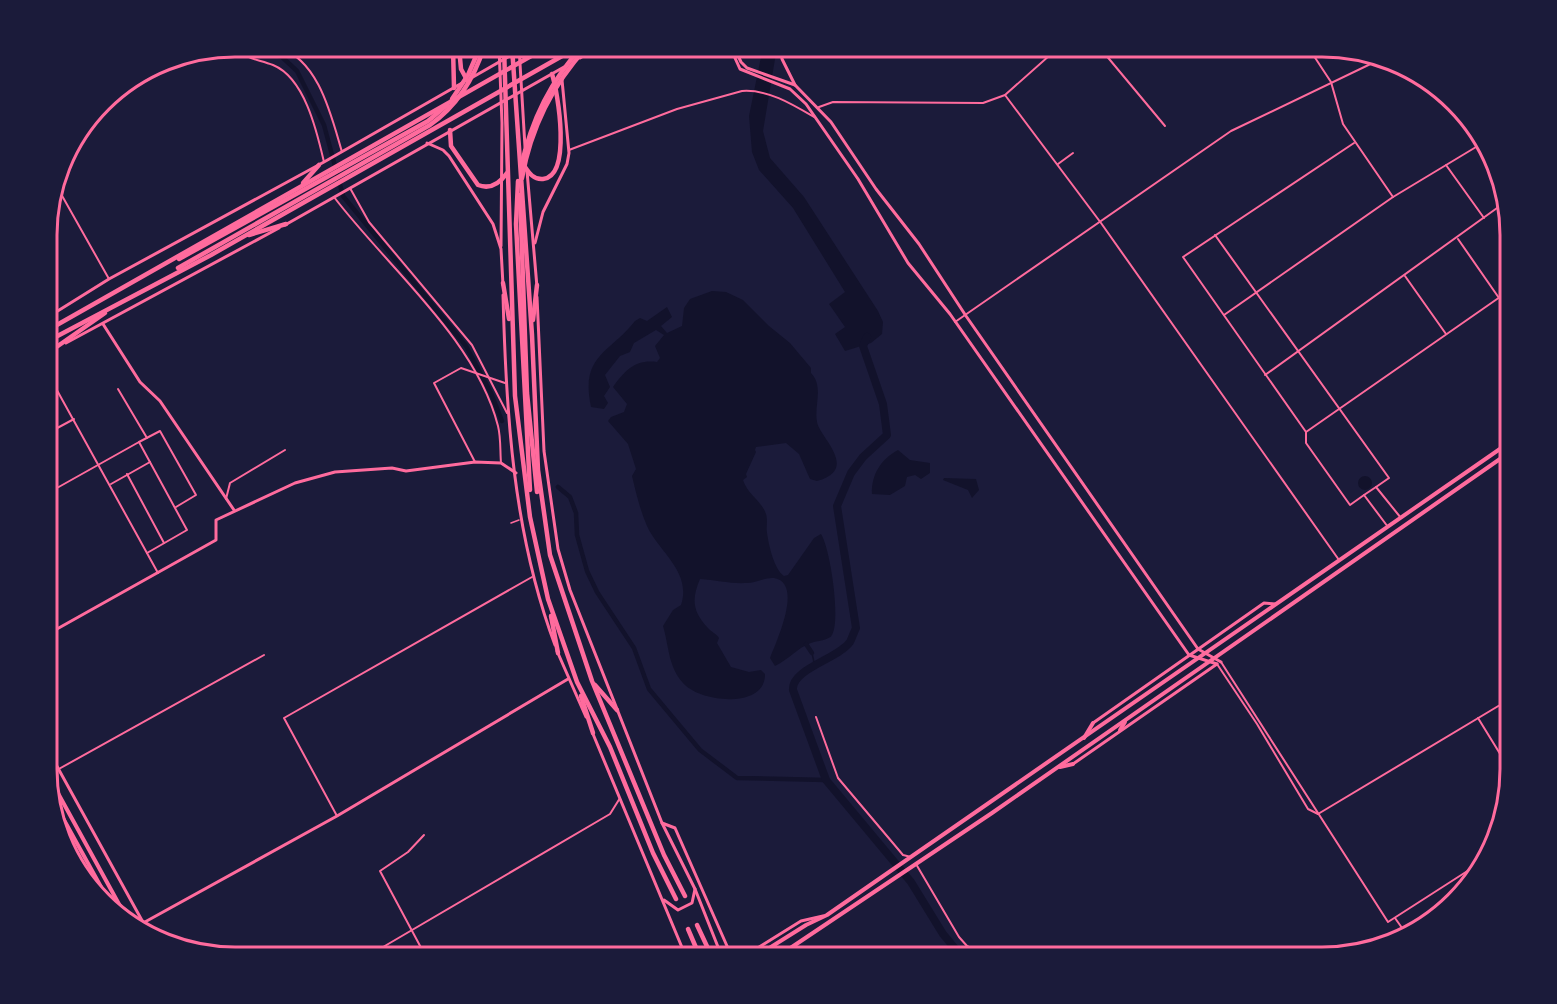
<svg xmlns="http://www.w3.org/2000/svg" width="1557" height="1004" font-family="Montserrat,sans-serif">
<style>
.water{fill:#12122b}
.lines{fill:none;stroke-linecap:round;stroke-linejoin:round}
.stream{stroke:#12122b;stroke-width:1.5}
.canal{stroke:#12122b;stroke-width:4.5}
.river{stroke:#12122b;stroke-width:8}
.service{stroke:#ff6b9d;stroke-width:1.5}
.minor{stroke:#ff6b9d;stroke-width:2}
.tertiary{stroke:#ff6b9d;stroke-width:3}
.primary{stroke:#ff6b9d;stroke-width:4}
.trunk{stroke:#ff6b9d;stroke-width:4.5}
.rim{fill:none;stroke:#ff6b9d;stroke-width:3}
</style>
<rect width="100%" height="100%" fill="#1b1b3a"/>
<g class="water">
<polygon points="763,47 777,47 763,131 770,158 804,197 878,311 883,322 882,334 871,343 845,351 835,334 845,327 829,304 845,292 793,208 759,170 752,152 749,116"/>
<path d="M712 291 726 292 743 300 769 326 790 343 811 368V373C824 387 814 404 817 422 820 438 860 469 817 481L810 479 799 454 786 443 756 447 755 450 756 452 746 474 747 477 743 480C747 494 762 501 766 514 768 520 766 527 767 533 769 546 774 569 784 576L788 575 814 538 821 534C830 548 841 619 832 635 830 640 816 641 811 643 797 648 788 660 775 666L770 658C776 642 804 583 774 578 766 577 755 583 747 583 731 584 716 580 700 579 691 600 693 612 708 628 711 632 716 633 719 638L717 643 731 667 749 672 761 670 765 674C766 709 700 703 683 683 668 666 669 646 663 626L673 610 681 605C692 572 659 552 647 526 640 510 636 493 632 476L636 469 628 444 608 421 611 417 624 412 627 404 613 387C625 370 636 359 657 362L660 358 655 346 664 335 656 330 634 343 630 352 620 356 605 375 610 387 604 396 608 403 604 409 591 407C580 355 609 354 635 321L640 318 647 321 667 307 672 317 661 326 667 333 682 326 684 308 690 299Z"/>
<path d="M898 450 910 460 930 463V473L921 479 915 475 907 477 905 486 890 495 872 494C871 475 881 459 898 450Z"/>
<circle cx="1365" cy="483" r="7"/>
<polygon points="944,478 976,479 979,490 972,498 968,490 943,480"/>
</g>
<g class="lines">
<polyline class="stream" points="812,653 815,667"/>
<g class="canal">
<polyline points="251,47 282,57 297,71 324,125 343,196 466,346 491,393 502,421"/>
<polyline points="558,487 570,497 576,513 577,535 587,571 597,592 634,648 649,689 700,750 737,778 826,780"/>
<polyline points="806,644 812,653"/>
</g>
<path class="river" d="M867 337 863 346 883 404 887 435 863 457 851 473 837 506 856 628C854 632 852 638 850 642 838 659 791 669 793 690L826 780 911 882 943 934 962 957"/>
<polyline class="service" points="511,523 519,520"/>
<g class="minor">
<path d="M236 47C246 60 258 59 273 65 305 78 317 132 324 162"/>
<path d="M278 47C319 60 331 115 342 152"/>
<polyline points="1308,47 1331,82 1343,124 1393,197"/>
<polyline points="1105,54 1165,126"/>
<polyline points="1005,95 1101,223 1339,560"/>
<polyline points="819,107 833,102 983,103 1005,95 1059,47"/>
<polyline points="1354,143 1183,257 1306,432 1306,443 1350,505 1364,495 1388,527"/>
<path d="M569 150 677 109 742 91C767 89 792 104 814 117"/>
<polyline points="1058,164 1073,153"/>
<polyline points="1446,165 1484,218"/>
<polyline points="56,185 109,279"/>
<polyline points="350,188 369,222 472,345 507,413"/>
<path d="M334 197C387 267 476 339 498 426 501 438 500 451 501 463"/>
<polyline points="1215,235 1389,478 1376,487 1401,518"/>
<polyline points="1458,239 1499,298"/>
<polyline points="1405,276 1446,334"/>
<polyline points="1224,315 1393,197 1481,144 1490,157"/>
<polyline points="955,322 1231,131 1383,58"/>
<polyline points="48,374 158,573"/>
<polyline points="1265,375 1504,203"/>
<polyline points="118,389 147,438"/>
<polyline points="48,421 53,430"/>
<polyline points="1306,432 1510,290"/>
<polyline points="48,433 74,419"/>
<polyline points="139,442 160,431 196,495 176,507"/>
<polyline points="475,462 434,383 461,368 505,383"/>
<polyline points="127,474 164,543"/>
<polyline points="111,484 150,462"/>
<polyline points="48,493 139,442 187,530 147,553"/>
<polyline points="1364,495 1376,487"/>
<polyline points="226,499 230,483 285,450"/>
<polyline points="48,503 52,500 49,494"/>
<polyline points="1221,662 1388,922 1483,861"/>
<polyline points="1217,664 1257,724 1308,809 1318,814"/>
<polyline points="816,717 838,778 903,855 911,857"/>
<polyline points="1478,718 1510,770"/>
<polyline points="48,775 264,655"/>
<polyline points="1318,814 1510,699"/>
<polyline points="337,816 284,718 532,577"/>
<polyline points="424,835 408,852 380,871 426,957"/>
<polyline points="916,864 959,937 967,946 987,957"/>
<polyline points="1395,918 1407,935"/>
<polyline points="366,957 610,814 620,798"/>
</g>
<g class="tertiary">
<polyline points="499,47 502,123 501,246"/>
<polyline points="519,47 525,147"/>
<polyline points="730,47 740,69 790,89 806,104 858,179 908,263 950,314 1189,655 1217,664"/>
<polyline points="734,47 741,62 747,68 795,85 831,122 876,189 919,244 966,316 1198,649 1221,662"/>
<polyline points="781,47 782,59 795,85"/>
<polyline points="580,58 595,49"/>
<polyline points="473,77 525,47"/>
<polyline points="427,143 443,150 449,156 493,224 501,249 503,285"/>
<polyline points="527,171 537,287"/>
<polyline points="285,225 564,67"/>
<polyline points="535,243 543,212 567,164 569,153 562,80"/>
<path d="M503 295C506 413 513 533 555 645"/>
<polyline points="537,297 544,451 558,549 570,590 662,823 695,889 722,957"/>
<polyline points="48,317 109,279 324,162 462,83"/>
<polyline points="103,324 140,382 160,401 234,510"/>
<polyline points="66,343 279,228"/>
<polyline points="48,634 216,540 216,520 295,483 335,472 392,468 406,471 475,462 501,463 516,473"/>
<polyline points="557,651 586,717"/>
<polyline points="1093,723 1264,603 1275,604"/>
<polyline points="593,734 686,957"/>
<polyline points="48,750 150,935"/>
<polyline points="1073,764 1217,664"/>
<polyline points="662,823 675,828 727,946 732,953 739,957"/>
<polyline points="63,838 86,878"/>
<polyline points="664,900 678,910 692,903 695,889"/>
<polyline points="134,928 337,816 568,679"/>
<polyline points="743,957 801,921 823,916"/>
</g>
<g class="primary">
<polyline points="1120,730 1125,722"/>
<polyline points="1084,738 1093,723"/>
<polyline points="1060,767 1073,764"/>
<polyline points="48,775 131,926"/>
<polyline points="48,791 111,905"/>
<polyline points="755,957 806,925 827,915 1510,442"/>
<polyline points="777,957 992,813 1510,452"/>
</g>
<g class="trunk">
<polyline points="453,47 454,88"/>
<polyline points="459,47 461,69 467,80"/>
<polyline points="504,47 515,396 530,517 548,599 577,682 610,747 653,853 676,899"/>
<polyline points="512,47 532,335 538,470 550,555 592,681 664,855 685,896"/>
<polyline points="595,49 598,47"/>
<polyline points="452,99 468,75 480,47"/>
<path d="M450 130 451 146 478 185C491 190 500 183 507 173"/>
<path d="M521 167C531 121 550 81 582 47"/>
<path d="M525 167C529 173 534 180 543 179 572 176 558 93 552 74"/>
<path d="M522 178C531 127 553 84 587 47"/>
<polyline points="518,181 516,224 530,490"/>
<polyline points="303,183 319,165"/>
<polyline points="520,195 527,393 537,492"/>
<polyline points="249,235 286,224"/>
<polyline points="179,259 428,121 447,105"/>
<path d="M178 268 430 125C458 105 474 79 484 47"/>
<polyline points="503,283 509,319"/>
<polyline points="533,320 537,285"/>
<polyline points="48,330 547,47"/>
<polyline points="48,341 211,255 578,47"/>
<polyline points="55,348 105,313"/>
<polyline points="551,616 558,653"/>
<polyline points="595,685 617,710"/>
<polyline points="581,696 593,733"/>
<polyline points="697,925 712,957"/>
<polyline points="688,929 700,957"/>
</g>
</g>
<path d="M0 0H1557V1004H0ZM235 57H1322A178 178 0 0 1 1500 235V769A178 178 0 0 1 1322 947H235A178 178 0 0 1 57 769V235A178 178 0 0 1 235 57Z" fill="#1b1b3a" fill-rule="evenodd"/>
<path class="rim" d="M235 57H1322A178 178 0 0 1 1500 235V769A178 178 0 0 1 1322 947H235A178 178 0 0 1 57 769V235A178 178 0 0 1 235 57Z"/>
</svg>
